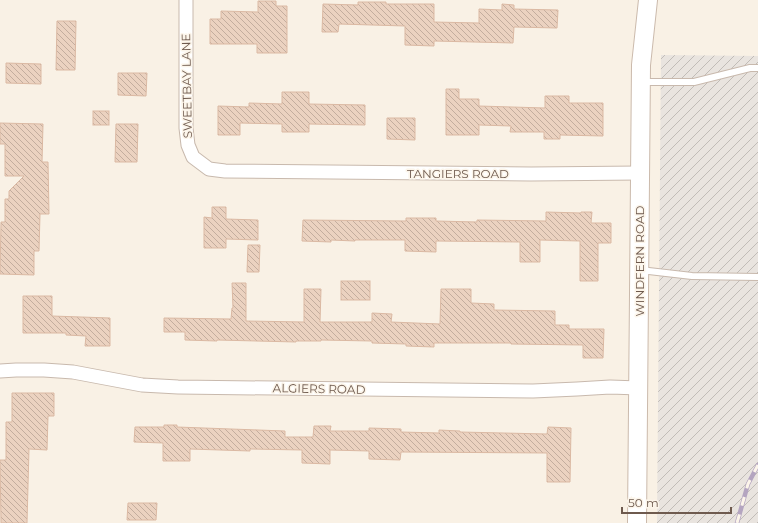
<svg xmlns="http://www.w3.org/2000/svg" width="758" height="523" font-family="Montserrat,sans-serif">
<style>
.industrial{fill:url(#industrial-furrows)}
.building{fill:url(#building-back-hatch);stroke:#dbb9a3}
.lines{fill:none;stroke-linecap:round;stroke-linejoin:round}
.lane-casing{stroke:#c8b9ad;stroke-width:8}
.street-casing{stroke:#c8b9ad;stroke-width:15}
.secondary-casing{stroke:#cbbaac;stroke-width:20}
.lane{stroke:#fff;stroke-width:6}
.street{stroke:#fff;stroke-width:13}
.secondary{stroke:#fff;stroke-width:18}
.rail-casing{stroke:#b4a5c0;stroke-width:4.5}
.rail{stroke:#fcf5ea;stroke-width:3;stroke-dasharray:9;stroke-linecap:butt}
.labels{text-anchor:middle;stroke-width:3;stroke-linejoin:round;paint-order:stroke}
.street-label{font-size:12px;fill:#6e5a4e;stroke:#fcf5ea}
</style>
<defs>
<pattern id="industrial-furrows" width="10" height="10" patternUnits="userSpaceOnUse"><rect width="10" height="10" fill="#e9e4df"/><path d="M-1 1l2-2M0 10L10 0M9 11l2-2" fill="none" stroke="#c1bcb7"/></pattern>
<pattern id="building-back-hatch" width="6" height="6" patternUnits="userSpaceOnUse"><rect width="6" height="6" fill="#ebd2c0"/><path d="M-1 5l2 2M0 0l6 6M5-1l2 2" fill="none" stroke="#c3ad9e"/></pattern>
</defs>
<rect width="100%" height="100%" fill="#f9f1e5"/>
<polygon class="industrial" points="661,55 758,56 758,523 657,523"/>
<g class="building">
<polygon points="258,1 276,1 276,6 287,6 287,53 257,53 257,44 210,44 210,19 221,19 221,11 258,12"/>
<polygon points="358,2 386,2 386,4 434,4 434,22 479,23 479,9 502,10 502,4 514,5 514,9 558,10 557,28 514,27 513,43 434,41 434,46 405,45 405,26 339,24 338,32 322,32 323,4 358,5"/>
<polygon points="57,21 76,21 75,70 56,70"/>
<polygon points="6,63 41,64 41,84 6,83"/>
<polygon points="118,73 147,73 146,96 118,95"/>
<polygon points="446,89 459,89 459,99 479,99 479,106 545,108 545,96 569,96 569,103 603,103 603,136 560,135 560,139 544,139 544,132 510,132 511,126 479,125 479,135 446,135"/>
<polygon points="282,92 309,92 309,104 365,105 365,125 309,124 309,132 282,132 282,124 240,123 240,135 218,135 218,106 249,107 249,103 282,104"/>
<rect x="93" y="111" width="16" height="14"/>
<polygon points="387,118 415,118 415,140 387,139"/>
<polygon points="0,123 43,124 42,162 48,162 49,214 40,214 39,251 34,251 34,275 0,274 1,222 5,222 5,199 9,199 9,191 24,176 5,176 5,144 0,144"/>
<polygon points="116,124 138,124 137,162 115,162"/>
<polygon points="212,207 226,207 226,219 258,220 258,240 226,239 226,248 204,248 204,217 212,218"/>
<polygon points="546,212 581,213 581,212 592,212 591,223 611,223 611,243 598,243 598,281 580,281 580,241 540,240 540,262 520,262 520,242 436,241 436,252 405,251 405,240 355,240 355,241 331,240 331,242 302,241 303,220 406,221 406,218 436,218 436,221 477,222 477,220 546,221"/>
<polygon points="248,245 260,245 259,272 247,272"/>
<rect x="341" y="281" width="29" height="19"/>
<polygon points="232,283 246,283 246,321 304,322 304,289 321,289 320,322 372,322 372,313 392,314 391,322 440,324 441,289 471,289 471,303 494,304 494,310 555,311 555,325 569,325 569,329 604,329 603,358 583,358 583,345 511,344 511,343 434,343 434,347 406,346 406,344 372,343 372,341 321,340 321,341 296,341 296,342 217,340 217,341 185,340 185,332 164,332 164,318 231,319 232,308 233,308"/>
<polygon points="23,296 52,296 52,316 110,318 110,346 85,346 86,336 66,335 66,333 23,333"/>
<polygon points="12,393 54,393 54,416 48,416 47,450 29,449 27,523 1,523 0,460 6,460 6,422 12,422"/>
<polygon points="164,425 177,425 177,427 285,431 285,437 313,437 314,426 331,426 330,431 369,431 369,428 401,429 401,432 439,433 439,430 460,431 460,432 547,434 548,427 571,428 570,482 547,482 547,453 401,452 400,460 369,459 369,451 330,450 330,464 302,463 302,450 250,449 250,451 190,449 190,461 163,461 163,443 134,442 135,427 164,427"/>
<polygon points="128,503 157,503 156,520 127,520"/>
</g>
<g class="lines">
<defs>
<g id="lane">
<polyline points="642,82 694,82 750,68 758,68"/>
<polyline points="640,270 692,276 758,277"/>
</g>
<g id="street">
<polyline points="186,0 186,128 188,145 193,157 209,169 225,171 531,174 640,173"/>
<polyline points="0,371 16,370 44,370 73,372 142,385 178,387 533,391 577,389 610,387 639,388"/>
</g>
<polyline id="secondary" points="637,523 641,65 648,0"/>
</defs>
<use href="#lane" class="lane-casing"/>
<use href="#street" class="street-casing"/>
<use href="#secondary" class="secondary-casing"/>
<use href="#lane" class="lane"/>
<use href="#street" class="street"/>
<use href="#secondary" class="secondary"/>
<defs>
<polyline id="rail" points="737,523 748,484 758,465"/>
</defs>
<use href="#rail" class="rail-casing"/>
<use href="#rail" class="rail"/>
</g>
<g class="labels">
<g class="street-label">
<text transform="translate(187 86) rotate(-91)" y="4">SWEETBAY LANE</text>
<text x="458" y="178">TANGIERS ROAD</text>
<text transform="translate(640 261) rotate(-90)" y="4">WINDFERN ROAD</text>
<text transform="translate(319 389) rotate(1)" y="4">ALGIERS ROAD</text>
</g>
</g>
<path d="M622 507v6h109v-6" fill="none" stroke="#6e5a4e" stroke-width="2"/>
<text x="628" y="507" font-size="12" fill="#6e5a4e" stroke="#fcf5ea" stroke-width="3" paint-order="stroke">50 m</text>
</svg>
